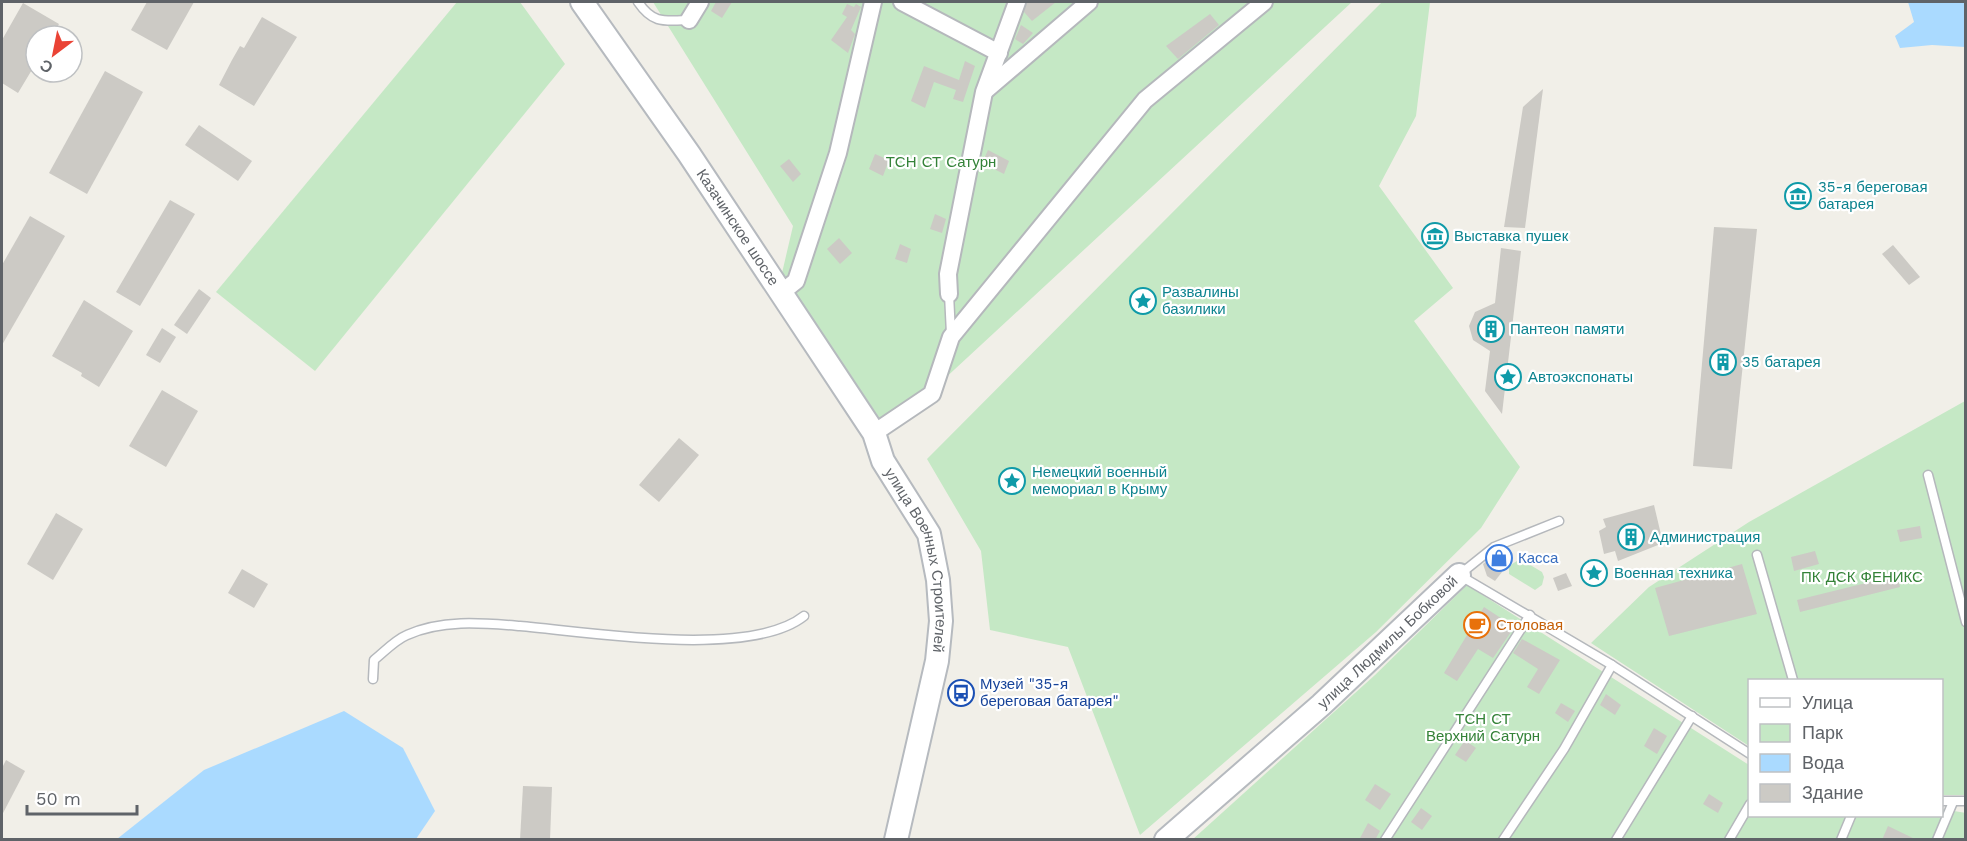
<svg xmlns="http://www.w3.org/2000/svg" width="1967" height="841" font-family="'Work Sans',sans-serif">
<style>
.green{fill:#c5e8c5}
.water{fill:#aadaff}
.building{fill:#cccac5}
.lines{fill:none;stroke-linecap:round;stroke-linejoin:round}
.service-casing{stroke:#b5b8bc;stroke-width:11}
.minor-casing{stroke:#b5b8bc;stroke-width:20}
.secondary-casing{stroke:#b6babf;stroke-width:26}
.service{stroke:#fff;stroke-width:8}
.minor{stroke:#fff;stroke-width:16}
.secondary{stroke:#fff;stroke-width:22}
.labels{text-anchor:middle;stroke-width:4.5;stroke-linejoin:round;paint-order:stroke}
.park-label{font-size:15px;fill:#348238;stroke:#fff}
.culture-label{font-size:15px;fill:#0d838f;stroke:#fff;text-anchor:start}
.street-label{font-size:15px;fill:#5f6368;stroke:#fff}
.shop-label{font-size:15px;fill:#366cbe;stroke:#fff;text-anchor:start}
.food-label{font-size:15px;fill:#c56008;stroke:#fff;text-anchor:start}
.transit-label{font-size:15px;fill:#164399;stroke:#fff;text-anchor:start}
</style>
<rect width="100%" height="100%" fill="#f1efe8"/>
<g class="green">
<polygon points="457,2 520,2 565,64 315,371 216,292"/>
<polygon points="653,2 1352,2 888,431 782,273 793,226"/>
<polygon points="1382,2 1430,2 1416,116 1379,186 1453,288 1414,321 1520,467 1481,528 1376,632 1140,835 1068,647 990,630 981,551 927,459"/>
<polygon points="1965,401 1965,795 1942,795 1942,680 1750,680 1749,746 1591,643 1649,587 1749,522"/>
<polygon points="1520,559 1542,572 1544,577 1542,585 1535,590 1509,574 1509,566"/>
<polygon points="1467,585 1749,765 1750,816 1942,816 1942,809 1966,813 1965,840 1192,840 1375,675"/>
</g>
<g class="water">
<polygon points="1908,2 1965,2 1965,47 1932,45 1900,48 1895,36 1914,22"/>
<polygon points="344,711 403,748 435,811 416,839 117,839 204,770"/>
</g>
<g class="building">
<polygon points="147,2 194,2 167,50 131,30"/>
<polygon points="716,2 732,2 722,18 711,11"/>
<polygon points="1027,2 1056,2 1032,21 1024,12"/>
<polygon points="23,3 59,24 52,36 36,36 36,63 18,93 2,83 2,40"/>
<polygon points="847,4 854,7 856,4 861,7 851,30 855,34 848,53 831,40 847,17 842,14"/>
<polygon points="1210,14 1219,25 1178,59 1166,46"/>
<polygon points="262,17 297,37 254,106 219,85 232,60 240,46 244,48"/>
<polygon points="1021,25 1033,33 1023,44 1015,39"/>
<polygon points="965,61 975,66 963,102 953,99 956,90 934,82 925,108 911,101 924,66 959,80"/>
<polygon points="105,71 143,92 87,194 49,173"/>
<polygon points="1543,89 1525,228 1504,227 1523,107"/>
<polygon points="199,125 252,161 238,181 185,145"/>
<polygon points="988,150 1009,161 1004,174 982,163"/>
<polygon points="875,154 889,160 883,176 869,169"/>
<polygon points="789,159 801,174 793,182 780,166"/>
<polygon points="170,200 195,214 140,306 116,292"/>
<polygon points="935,214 946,219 942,233 930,229"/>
<polygon points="30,216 65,236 2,345 2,265"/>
<polygon points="1714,227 1757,229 1732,469 1693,466"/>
<polygon points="839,238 852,253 840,264 827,249"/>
<polygon points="900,244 911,249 907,263 895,259"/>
<polygon points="1893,245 1920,277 1909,285 1882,254"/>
<polygon points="1501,248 1521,251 1502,414 1485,391 1490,351 1473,340 1469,326 1475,312 1495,303"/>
<polygon points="199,289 211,298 187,334 174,325"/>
<polygon points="84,300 133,331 99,387 81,376 82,373 52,356"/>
<polygon points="162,328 176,337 160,363 146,355"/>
<polygon points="162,390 198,411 166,467 129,446"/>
<polygon points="679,438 699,455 659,502 639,485"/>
<polygon points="1654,505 1663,543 1618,561 1615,551 1604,554 1599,531 1606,527 1603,519"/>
<polygon points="56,513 83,529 53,580 27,564"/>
<polygon points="1920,526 1922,538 1900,542 1897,530"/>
<polygon points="1815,551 1819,564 1794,571 1791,557"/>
<polygon points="1487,561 1502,572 1495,581 1487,576 1483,564"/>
<polygon points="1742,564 1757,614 1669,636 1655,588"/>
<polygon points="242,569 268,584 254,608 228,593"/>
<polygon points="1566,573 1572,586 1558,591 1553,578"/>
<polygon points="1896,573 1900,587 1800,612 1797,600 1874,581 1873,578"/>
<polygon points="1484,607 1513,626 1511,632 1493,658 1478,649 1457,681 1444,673"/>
<polygon points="1522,639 1560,660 1539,694 1527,687 1538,669 1513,653"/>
<polygon points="1606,694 1621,705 1615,715 1600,705"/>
<polygon points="1561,703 1575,711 1568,722 1555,713"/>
<polygon points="1654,728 1667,736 1657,754 1644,746"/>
<polygon points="1465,740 1476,748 1466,762 1455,755"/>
<polygon points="6,760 25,771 2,815 2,768"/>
<polygon points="1375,784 1391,794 1380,810 1365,800"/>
<polygon points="523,786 552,787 550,840 520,840"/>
<polygon points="1709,794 1723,803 1718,813 1703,804"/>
<polygon points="1421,808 1432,816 1422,830 1411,822"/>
<polygon points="1368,823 1380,831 1375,840 1359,840"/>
<polygon points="1888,826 1917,840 1882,840"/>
</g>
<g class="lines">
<defs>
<g id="service">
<path d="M638 2C653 24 664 21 689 20"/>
<polyline points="949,294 951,334"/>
<polyline points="1928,475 1966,622"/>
<polyline points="1559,521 1494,547 1459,575 1612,665 1750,754"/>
<polyline points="1757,555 1793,680"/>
<path d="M373 679 374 660C384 652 395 640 407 635 442 619 483 623 520 626 589 632 750 659 804 616"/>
<polyline points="1942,801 1966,801"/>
<polyline points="1385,840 1530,615"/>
<polyline points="1503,840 1564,749 1612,665"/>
<polyline points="1616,840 1692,716"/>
<polyline points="1729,840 1750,804"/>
<polyline points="1841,840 1851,816"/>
<polyline points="1937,840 1953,802"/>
</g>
<g id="minor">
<polyline points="902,2 999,53"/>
<polyline points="689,20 700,2"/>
<polyline points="985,91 1089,2"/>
<polyline points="781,293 796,281 838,153 873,2"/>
<polyline points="949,294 948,274 984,92 1017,2"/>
<polyline points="874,433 932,394 951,337 1145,100 1264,2"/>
</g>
<g id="secondary">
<path id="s1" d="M582 2 689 154 874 433 883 461 929 534 938 580 941 621 937 661 896 840"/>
<path id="s2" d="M1166 840 1321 705 1459 575"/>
</g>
</defs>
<use href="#service" class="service-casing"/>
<use href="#minor" class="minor-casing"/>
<use href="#secondary" class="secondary-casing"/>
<use href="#service" class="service"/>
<use href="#minor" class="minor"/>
<use href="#secondary" class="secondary"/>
</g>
<defs>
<symbol id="museum-ring" viewBox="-11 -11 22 22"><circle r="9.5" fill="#fff" stroke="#0f9aa8" stroke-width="1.5"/><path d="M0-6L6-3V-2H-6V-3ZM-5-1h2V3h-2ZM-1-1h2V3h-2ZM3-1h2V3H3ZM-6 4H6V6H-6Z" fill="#0f9aa8"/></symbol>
<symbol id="sight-ring" viewBox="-11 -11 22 22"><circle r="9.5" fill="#fff" stroke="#0f9aa8" stroke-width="1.5"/><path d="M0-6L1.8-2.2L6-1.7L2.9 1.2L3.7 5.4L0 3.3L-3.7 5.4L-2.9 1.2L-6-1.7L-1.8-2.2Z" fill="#0f9aa8"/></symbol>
<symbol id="building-ring" viewBox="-11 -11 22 22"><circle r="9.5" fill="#fff" stroke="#0f9aa8" stroke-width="1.5"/><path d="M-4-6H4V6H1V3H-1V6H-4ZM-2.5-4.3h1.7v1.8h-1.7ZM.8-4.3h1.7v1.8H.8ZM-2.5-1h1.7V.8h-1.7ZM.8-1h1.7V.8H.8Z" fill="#0f9aa8"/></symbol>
<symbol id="shop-ring" viewBox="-11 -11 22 22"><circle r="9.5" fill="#fff" stroke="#3f7fe0" stroke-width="1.5"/><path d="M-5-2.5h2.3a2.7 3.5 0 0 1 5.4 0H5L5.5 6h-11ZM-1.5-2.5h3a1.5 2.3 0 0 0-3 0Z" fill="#3f7fe0"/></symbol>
<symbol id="cafe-ring" viewBox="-11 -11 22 22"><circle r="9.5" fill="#fff" stroke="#e8710a" stroke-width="1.5"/><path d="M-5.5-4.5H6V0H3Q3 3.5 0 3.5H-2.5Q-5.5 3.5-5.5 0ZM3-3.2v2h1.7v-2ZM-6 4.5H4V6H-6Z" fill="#e8710a"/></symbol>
<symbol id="bus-ring" viewBox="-11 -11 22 22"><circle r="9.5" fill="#fff" stroke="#1a4fb4" stroke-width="1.5"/><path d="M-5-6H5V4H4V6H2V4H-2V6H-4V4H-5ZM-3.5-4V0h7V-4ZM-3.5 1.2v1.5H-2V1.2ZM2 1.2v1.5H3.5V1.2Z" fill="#1a4fb4"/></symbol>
</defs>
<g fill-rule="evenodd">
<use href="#museum-ring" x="1783" y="181" width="30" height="30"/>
<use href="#museum-ring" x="1420" y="221" width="30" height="30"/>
<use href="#sight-ring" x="1128" y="286" width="30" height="30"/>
<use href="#building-ring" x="1476" y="314" width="30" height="30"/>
<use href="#building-ring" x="1708" y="347" width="30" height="30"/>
<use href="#sight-ring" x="1493" y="362" width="30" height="30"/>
<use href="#sight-ring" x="997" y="466" width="30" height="30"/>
<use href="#building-ring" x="1616" y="522" width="30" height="30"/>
<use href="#shop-ring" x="1484" y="543" width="30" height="30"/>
<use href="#sight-ring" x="1579" y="558" width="30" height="30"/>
<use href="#cafe-ring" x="1462" y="610" width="30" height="30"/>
<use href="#bus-ring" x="946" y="678" width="30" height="30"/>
</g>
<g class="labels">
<g class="park-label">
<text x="941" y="167">ТСН СТ Сатурн</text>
<text x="1862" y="582">ПК ДСК ФЕНИКС</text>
<text x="1483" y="724">ТСН СТ<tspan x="1483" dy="17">Верхний Сатурн</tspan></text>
</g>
<g class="culture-label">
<text x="1818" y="192">35-я береговая<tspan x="1818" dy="17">батарея</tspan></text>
<text x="1454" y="241">Выставка пушек</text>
<text x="1162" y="297">Развалины<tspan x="1162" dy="17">базилики</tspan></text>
<text x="1510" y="334">Пантеон памяти</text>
<text x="1742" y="367">35 батарея</text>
<text x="1528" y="382">Автоэкспонаты</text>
<text x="1032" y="477">Немецкий военный<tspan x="1032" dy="17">мемориал в Крыму</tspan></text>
<text x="1650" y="542">Администрация</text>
<text x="1614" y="578">Военная техника</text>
</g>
<g class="street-label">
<text dy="5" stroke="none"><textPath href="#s1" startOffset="274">Казачинское шоссе</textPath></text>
<text dy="5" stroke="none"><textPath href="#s1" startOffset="658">улица Военных Строителей</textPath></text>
<text dy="5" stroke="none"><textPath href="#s2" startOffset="297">улица Людмилы Бобковой</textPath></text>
</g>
<g class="shop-label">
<text x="1518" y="563">Касса</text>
</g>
<g class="food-label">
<text x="1496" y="630">Столовая</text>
</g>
<g class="transit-label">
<text x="980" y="689">Музей "35-я<tspan x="980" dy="17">береговая батарея"</tspan></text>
</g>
</g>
<rect width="1967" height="841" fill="none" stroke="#5f6368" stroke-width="6"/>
<rect x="1748" y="679" width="195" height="138" fill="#ffffff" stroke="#bfc1c3" stroke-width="1.5"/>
<rect x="1760" y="698" width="30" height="9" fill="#ffffff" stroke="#bfc1c3" stroke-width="1.5"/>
<text x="1802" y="709" font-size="18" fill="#5f6368">Улица</text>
<rect x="1760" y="724" width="30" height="18" fill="#c5e8c5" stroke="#bfc1c3" stroke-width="1.5"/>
<text x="1802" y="739" font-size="18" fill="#5f6368">Парк</text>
<rect x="1760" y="754" width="30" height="18" fill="#aadaff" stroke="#bfc1c3" stroke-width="1.5"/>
<text x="1802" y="769" font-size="18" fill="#5f6368">Вода</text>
<rect x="1760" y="784" width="30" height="18" fill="#cccac5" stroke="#bfc1c3" stroke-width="1.5"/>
<text x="1802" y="799" font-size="18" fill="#5f6368">Здание</text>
<g transform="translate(54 54) rotate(212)"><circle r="28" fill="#ffffff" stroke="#bfc1c3" stroke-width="1.5"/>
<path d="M0-4.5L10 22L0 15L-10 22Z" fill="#ea4335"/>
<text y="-9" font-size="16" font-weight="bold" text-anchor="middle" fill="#5f6368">С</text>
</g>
<path d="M27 805v9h110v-9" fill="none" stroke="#5f6368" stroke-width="3"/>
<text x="36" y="805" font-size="18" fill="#5f6368" stroke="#ffffff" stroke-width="4.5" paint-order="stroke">50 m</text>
</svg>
